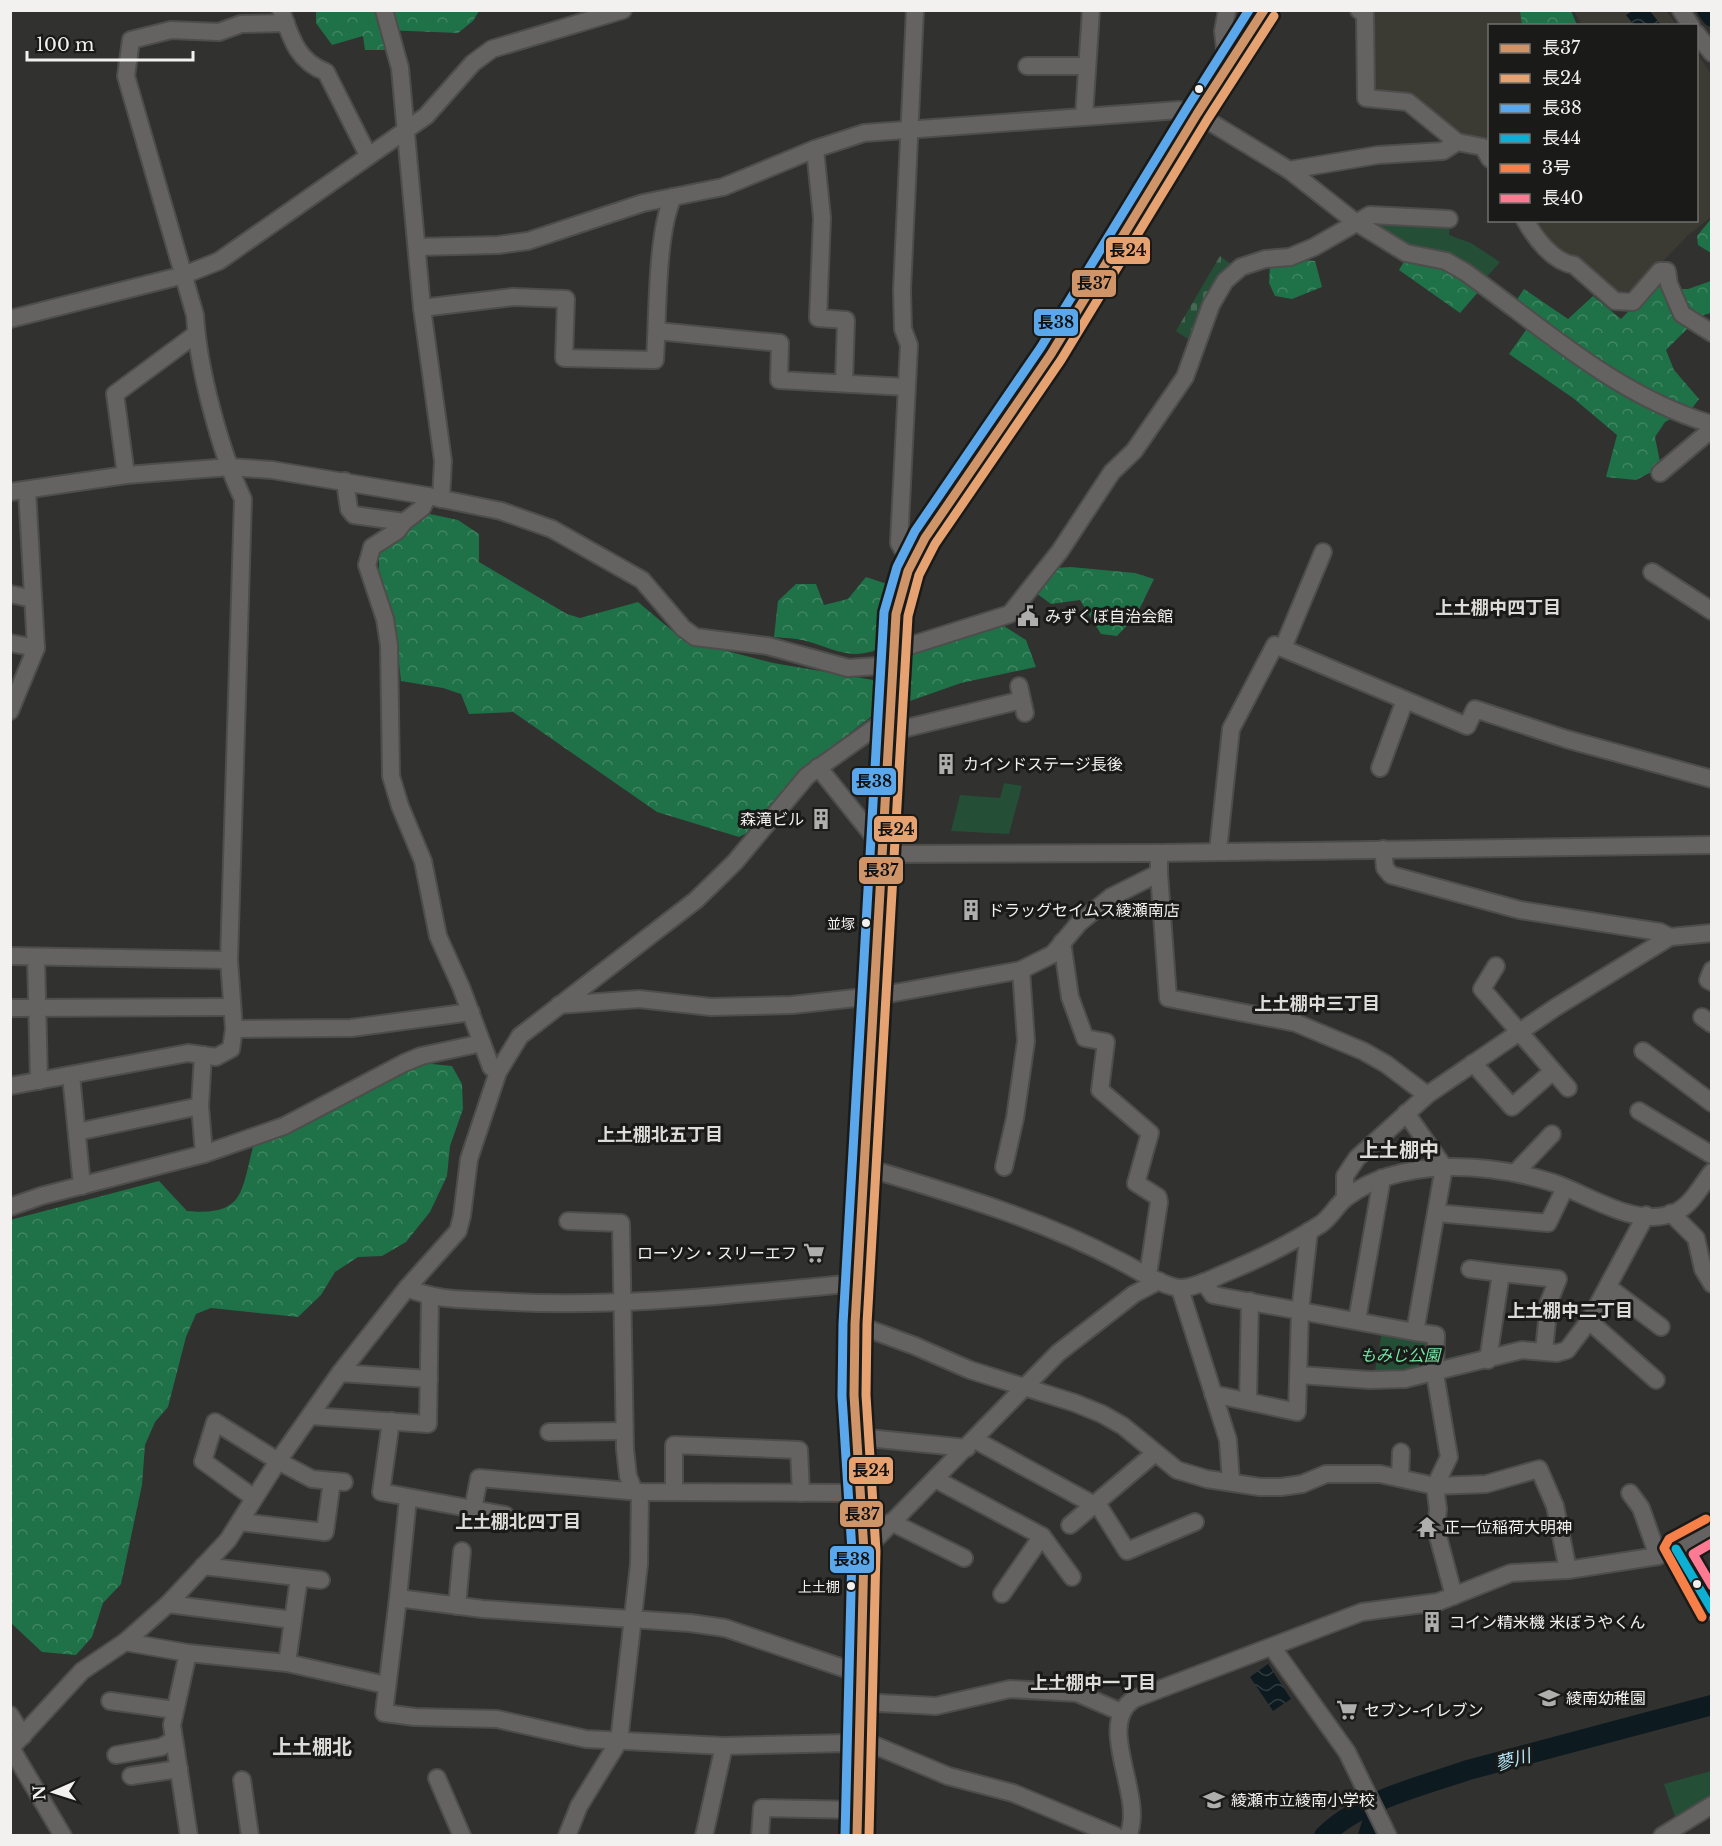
<svg xmlns="http://www.w3.org/2000/svg" width="1722" height="1846" font-family="'Libre Baskerville','Noto Sans JP',serif">
<style>
.built{fill:#3c3b33}
.green{fill:#244e36}
.forest{fill:url(#forest-crowns)}
.cemetery{fill:url(#cemetery-stones)}
.water{fill:url(#water-waves)}
.lines{fill:none;stroke-linecap:round;stroke-linejoin:round}
.river{stroke:#0d1a1f;stroke-width:20}
.minor-casing{stroke:#4d4d4c;stroke-width:20}
.minor{stroke:#646362;stroke-width:16}
.bus-1-casing{stroke:#1a1a18;stroke-width:14}
.bus-2-casing{stroke:#1a1a18;stroke-width:14}
.bus-3-casing{stroke:#1a1a18;stroke-width:14}
.bus-4-casing{stroke:#1a1a18;stroke-width:14}
.bus-5-casing{stroke:#1a1a18;stroke-width:14}
.bus-6-casing{stroke:#1a1a18;stroke-width:14}
.bus-1{stroke:#d09469;stroke-width:9}
.bus-2{stroke:#e6a271;stroke-width:9}
.bus-3{stroke:#5aa8eb;stroke-width:9}
.bus-4{stroke:#0dafd3;stroke-width:9}
.bus-5{stroke:#f78048;stroke-width:9}
.bus-6{stroke:#fe7a93;stroke-width:9}
.bus-dot{fill:#f2f1ef;stroke:#1a1a18;stroke-width:2}
.labels{text-anchor:middle;stroke-width:6;stroke-linejoin:round;paint-order:stroke}
.bus-label{font-size:14px;fill:#f2f1ef;stroke:#1a1a18;text-anchor:end}
.poi-label{font-size:16px;fill:#f2f1ef;stroke:#1a1a18;text-anchor:start}
.park-label{font-size:16px;font-style:italic;fill:#74e9a5;stroke:#1a1a18}
.neighbourhood-label{font-size:18px;font-weight:bold;fill:#dddcd8;stroke:#1a1a18}
.water-label{font-size:18px;font-style:italic;fill:#b5e7fa;stroke:#1a1a18}
.quarter-label{font-size:20px;font-weight:bold;fill:#dddcd8;stroke:#1a1a18}
.line-badge{stroke:#1a1a18;stroke-width:2}
.pale-badge-label{font-size:16px;text-anchor:middle;font-weight:bold;fill:#111}
</style>
<defs>
<pattern id="forest-crowns" width="20" height="18" patternUnits="userSpaceOnUse" patternTransform="scale(1.5)"><rect width="20" height="18" fill="#1f7147"/><path d="M2 6a3 3 0 1 1 6 0M12 15a3 3 0 1 1 6 0" fill="none" stroke="#408662"/></pattern>
<pattern id="cemetery-stones" width="16" height="16" patternUnits="userSpaceOnUse" patternTransform="scale(1.5)"><rect width="16" height="16" fill="#244e36"/><path d="M2 7V4a2 2 0 0 1 4 0v3zM10 15v-3a2 2 0 0 1 4 0v3z" fill="#446853"/></pattern>
<pattern id="water-waves" width="16" height="10" patternUnits="userSpaceOnUse" patternTransform="scale(1.5)"><rect width="16" height="10" fill="#0d1a1f"/><path d="M0 5q4-4 8 0t8 0" fill="none" stroke="#313c40"/></pattern>
</defs>
<rect width="100%" height="100%" fill="#313130"/>
<g class="built">
<polygon points="1363,11 1527,11 1531,25 1490,26 1489,147 1456,136 1413,98 1371,94"/>
<polygon points="1574,11 1666,11 1677,25 1582,25"/>
<polygon points="1697,53 1711,74 1711,217 1687,236 1635,291 1612,291 1542,237 1532,221 1696,220"/>
</g>
<g class="green">
<polygon points="1370,220 1450,223 1449,235 1471,243 1500,262 1486,278 1410,246"/>
<polygon points="1004,783 1022,786 1009,834 951,831 960,795 1000,798"/>
<polygon points="1382,1331 1423,1337 1430,1344 1425,1371 1374,1376"/>
<polygon points="1711,1771 1711,1801 1676,1820 1664,1784"/>
</g>
<g class="forest">
<polygon points="316,11 479,11 473,21 458,33 384,30 386,50 365,50 363,36 332,45 316,23"/>
<polygon points="1520,11 1571,11 1577,25 1522,25"/>
<polygon points="1711,219 1711,253 1698,245 1697,236"/>
<polygon points="1406,258 1444,266 1479,291 1460,313 1399,270"/>
<polygon points="1295,259 1315,261 1322,287 1292,299 1275,296 1269,283 1270,266"/>
<polygon points="1658,281 1665,289 1688,289 1711,281 1711,313 1700,316 1666,350 1674,370 1699,399 1693,407 1665,422 1655,437 1661,467 1636,480 1606,477 1617,435 1573,398 1509,354 1531,323 1512,307 1524,289 1568,319 1593,296 1621,319"/>
<polygon points="430,514 458,520 479,534 479,562 567,614 580,618 638,602 682,639 773,663 885,682 885,706 811,763 751,831 739,837 657,812 513,712 469,714 461,694 443,688 401,681 396,637 379,577 379,548"/>
<polygon points="1071,567 1135,573 1154,579 1136,616 1117,636 1101,634 1080,600 1051,604 1036,593 1055,568"/>
<path d="M866 577 887 584 881 601 886 609 883 647C851 662 836 649 806 641 796 638 784 638 774 637L778 601 796 584H816L824 605 848 599Z"/>
<polygon points="1004,626 1026,640 1036,667 961,683 910,701 906,696 907,655"/>
<path d="M422 1063 452 1066 462 1084 463 1109 450 1146 447 1176 430 1212 406 1242 382 1256 358 1257 335 1272 321 1295 298 1317 211 1308 196 1314 186 1337 168 1407 155 1422 145 1445 142 1485 121 1584 103 1603 92 1637 76 1655 42 1652 11 1623 10 1220 159 1181 187 1211C244 1216 241 1193 253 1147L284 1129Z"/>
</g>
<polygon class="cemetery" points="1220,256 1235,267 1194,343 1176,331"/>
<g class="water">
<polygon points="1632,11 1650,11 1661,25 1634,25 1626,15"/>
<polygon points="1268,1664 1291,1699 1273,1711 1250,1677"/>
</g>
<g class="lines">
<g class="river">
<polyline points="1707,10 1712,17"/>
<path d="M1324 1836C1358 1801 1422 1786 1468 1770L1712 1705"/>
<polyline points="1368,1836 1378,1803"/>
</g>
<defs>
<g id="minor">
<path d="M281 10C291 38 297 61 326 72L368 155"/>
<polyline points="384,10 400,68 422,308 443,461 441,499"/>
<polyline points="1227,10 1223,31 1227,66"/>
<polyline points="1359,10 1365,14 1366,98 1408,102 1457,142 1483,147 1490,159"/>
<polyline points="1681,10 1691,26"/>
<polyline points="1696,33 1712,53"/>
<polyline points="1027,66 1087,66"/>
<polyline points="1084,116 1091,10"/>
<polyline points="815,149 822,218 818,318 846,320 844,383"/>
<polyline points="1289,170 1378,155 1443,151 1457,142"/>
<path d="M1525 220C1535 238 1553 262 1574 265L1615 301 1633 302 1660 271H1667L1669 284 1682 314 1712 333"/>
<path d="M417 247 498 245 528 241 643 203 723 187 815 149 864 133 1179 110 1197 114 1289 170 1354 221 1406 253 1446 261 1465 272C1542 327 1616 395 1708 423L1712 428"/>
<path d="M422 308 513 297 566 299 564 358 655 360C658 316 656 234 673 197"/>
<polyline points="10,319 184,275 219,261 426,116 473,63 492,49 623,10"/>
<polyline points="657,331 780,343 779,380 906,387"/>
<polyline points="1660,473 1712,429"/>
<polyline points="126,475 115,394 196,334"/>
<polyline points="345,481 349,509 354,515 404,522"/>
<polyline points="10,492 126,475 230,467 272,470 428,496 501,511 552,529 642,580 683,628 695,637 768,646 848,668 893,665"/>
<polyline points="428,496 422,508 404,522 397,531 372,547 367,565 385,619 389,645 391,776 400,806 423,861 438,936 461,987 491,1067 498,1072"/>
<polyline points="911,564 899,543 909,345 903,329 902,290 915,10"/>
<polyline points="1652,572 1712,611"/>
<polyline points="10,594 33,599"/>
<polyline points="10,643 36,648"/>
<polyline points="1283,648 1323,552"/>
<polyline points="893,651 1010,614 1060,551 1112,472 1134,451 1185,377 1211,305 1225,281 1241,267 1265,259 1290,257 1314,247 1370,215 1449,219"/>
<polyline points="1019,686 1025,713"/>
<polyline points="10,711 36,648 27,490"/>
<polyline points="890,732 1022,700"/>
<polyline points="818,767 871,833 883,842"/>
<polyline points="1380,768 1405,700"/>
<polyline points="1383,849 1385,868 1391,875 1520,910 1660,932 1670,937"/>
<polyline points="1218,851 1231,729 1275,645 1467,726 1475,709 1566,739 1712,779"/>
<polyline points="882,854 1159,853 1712,845"/>
<polyline points="1159,873 1168,998 1296,1023 1363,1051 1386,1064 1427,1095"/>
<polyline points="1062,942 1070,997 1085,1038 1106,1042 1100,1090 1150,1133 1136,1183 1158,1197 1159,1202 1148,1275"/>
<polyline points="10,956 229,960"/>
<polyline points="36,957 39,1081"/>
<polyline points="1496,966 1482,989 1568,1088"/>
<polyline points="1712,970 1708,980 1712,982"/>
<polyline points="559,1005 639,999 711,1007 792,1005 883,995 1021,970 1053,954 1079,923 1111,897 1159,873 1159,853"/>
<polyline points="10,1008 232,1007"/>
<polyline points="1702,1017 1712,1024"/>
<polyline points="234,1029 351,1028 471,1012"/>
<polyline points="1643,1051 1712,1103"/>
<polyline points="203,1055 200,1106 204,1154"/>
<polyline points="1473,1063 1512,1107 1553,1071"/>
<polyline points="71,1075 82,1186"/>
<path d="M10 1086 188 1053 216 1057 231 1049 234 1029 229 960 243 499C220 451 198 368 195 315L126 76 131 40 171 30 219 32 241 24 286 23"/>
<polyline points="1639,1111 1712,1155"/>
<polyline points="77,1132 200,1106"/>
<path d="M864 1167C950 1193 1038 1218 1118 1260 1133 1267 1166 1289 1182 1288 1198 1287 1215 1277 1230 1271 1261 1258 1293 1242 1321 1224 1332 1216 1337 1204 1347 1197 1375 1176 1409 1169 1444 1167 1480 1166 1519 1172 1554 1183 1589 1195 1640 1231 1678 1211 1693 1203 1702 1184 1712 1172"/>
<polyline points="1004,1167 1015,1118 1026,1041 1021,970"/>
<polyline points="1515,1173 1552,1134"/>
<polyline points="1345,1198 1345,1176 1357,1158 1427,1095 1556,1007 1670,937 1712,933"/>
<polyline points="10,1207 41,1196 204,1154 284,1126 404,1063 421,1056 482,1043"/>
<polyline points="1436,1213 1548,1223 1565,1188"/>
<polyline points="1671,1213 1696,1238 1703,1269 1712,1284"/>
<polyline points="568,1221 621,1223 625,1449 628,1476 634,1491"/>
<polyline points="1470,1269 1501,1273"/>
<polyline points="1204,1282 1213,1295 1415,1332 1444,1167 1406,1113"/>
<polyline points="1608,1287 1661,1327"/>
<path d="M407 1288C438 1301 463 1299 497 1301 617 1309 737 1294 857 1283"/>
<polyline points="1180,1289 1228,1440 1231,1482"/>
<polyline points="1357,1320 1382,1178"/>
<polyline points="1589,1321 1656,1380"/>
<polyline points="855,1324 915,1346 970,1370 1075,1403 1102,1414 1123,1426 1177,1470 1207,1479 1260,1487 1281,1487 1302,1484 1326,1474 1380,1474 1435,1486 1486,1484 1539,1469 1555,1506 1568,1570"/>
<polyline points="1415,1332 1436,1335 1435,1374 1449,1457 1435,1486 1438,1509 1436,1529 1454,1596"/>
<polyline points="1488,1360 1501,1273 1558,1279 1549,1302 1544,1351"/>
<polyline points="340,1373 429,1379"/>
<polyline points="1299,1375 1370,1380 1405,1379 1522,1350 1557,1353 1567,1350 1589,1321 1646,1215"/>
<polyline points="1213,1394 1297,1412 1300,1312 1309,1231"/>
<polyline points="1248,1400 1250,1301"/>
<polyline points="311,1416 428,1424 430,1298"/>
<polyline points="391,1421 381,1492 505,1515"/>
<polyline points="549,1432 624,1431"/>
<polyline points="858,1437 967,1448"/>
<polyline points="975,1440 1100,1508 1127,1551 1195,1522"/>
<polyline points="1400,1478 1401,1452"/>
<polyline points="935,1479 1042,1536 1072,1577"/>
<polyline points="674,1492 674,1445 799,1450 801,1493"/>
<polyline points="1630,1493 1641,1508 1658,1556"/>
<polyline points="254,1498 203,1461 215,1422 278,1461 312,1479 344,1482"/>
<polyline points="473,1509 479,1478 640,1492 862,1493"/>
<polyline points="240,1522 325,1532 332,1481"/>
<polyline points="891,1522 964,1558"/>
<polyline points="1070,1525 1155,1453"/>
<polyline points="1676,1549 1712,1611"/>
<polyline points="864,1551 1058,1353 1134,1294 1159,1281"/>
<polyline points="203,1566 321,1580"/>
<polyline points="1002,1594 1042,1536"/>
<polyline points="398,1598 408,1498"/>
<polyline points="168,1604 293,1620"/>
<polyline points="457,1606 462,1551"/>
<polyline points="125,1642 188,1653 287,1663 386,1685"/>
<polyline points="1272,1647 1347,1752 1388,1836"/>
<polyline points="188,1653 172,1725 189,1836"/>
<polyline points="287,1663 299,1578"/>
<polyline points="861,1674 725,1628 690,1623 483,1609 398,1598 384,1713 415,1717 497,1719 586,1739 724,1746 848,1743 874,1745 948,1776 1013,1793 1116,1836"/>
<polyline points="110,1701 175,1710"/>
<polyline points="860,1702 936,1706 1010,1689 1077,1693 1121,1712"/>
<polyline points="10,1715 23,1736"/>
<polyline points="11,1748 63,1836"/>
<polyline points="10,1749 82,1671 125,1642 168,1604 228,1540 278,1461 340,1373 407,1288 458,1231 462,1216 469,1159 498,1072 520,1036 696,900 735,862 807,776 877,726 890,724"/>
<polyline points="116,1755 161,1747 174,1740"/>
<polyline points="131,1776 179,1769"/>
<polyline points="437,1778 462,1836"/>
<polyline points="242,1780 250,1836"/>
<polyline points="567,1836 579,1806 619,1741 639,1564 640,1492"/>
<polyline points="704,1836 724,1746"/>
<polyline points="760,1836 762,1808 858,1810"/>
<polyline points="857,1836 864,1551 854,1395 855,1324 896,614 908,571 925,538 1051,354 1197,114 1264,10"/>
<path d="M1128 1836C1146 1796 1094 1725 1134 1699L1362 1612 1438 1602 1511 1573 1568 1570 1658 1556 1712 1529"/>
<polyline points="1662,1836 1712,1805"/>
</g>
</defs>
<use href="#minor" class="minor-casing"/>
<use href="#minor" class="minor"/>
<defs>
<polyline id="bus-1" points="857,1836 864,1551 854,1395 855,1324 896,614 908,571 925,538 1051,354 1197,114 1264,10"/>
<polyline id="bus-2" points="869,1836 876,1551 866,1395 867,1324 908,616 919,575 935,544 1061,360 1207,120 1274,16"/>
<polyline id="bus-3" points="845,1836 852,1551 842,1396 843,1324 884,612 897,567 915,531 1041,347 1187,108 1249,10"/>
<polyline id="bus-4" points="1676,1549 1712,1610"/>
<polyline id="bus-5" points="1702,1617 1664,1548 1669,1539 1706,1519"/>
<polyline id="bus-6" points="1712,1543 1693,1554 1712,1586"/>
</defs>
<use href="#bus-1" class="bus-1-casing"/>
<use href="#bus-2" class="bus-2-casing"/>
<use href="#bus-3" class="bus-3-casing"/>
<use href="#bus-4" class="bus-4-casing"/>
<use href="#bus-5" class="bus-5-casing"/>
<use href="#bus-6" class="bus-6-casing"/>
<use href="#bus-1" class="bus-1"/>
<use href="#bus-2" class="bus-2"/>
<use href="#bus-3" class="bus-3"/>
<use href="#bus-4" class="bus-4"/>
<use href="#bus-5" class="bus-5"/>
<use href="#bus-6" class="bus-6"/>
</g>
<defs>
<symbol id="civic-bare" viewBox="-9 -9 18 18"><path d="M-.6-6.5H3V-4.5H.6V-3L4-1V1h2V6H-6V1h2V-1L-.6-3ZM-1.2 2.5V6h2.4V2.5Z" fill="#aeaeac" stroke="#1a1a18" stroke-width="2.5" paint-order="stroke"/></symbol>
<symbol id="building-bare" viewBox="-9 -9 18 18"><path d="M-4-6H4V6H1V3H-1V6H-4ZM-2.5-4.3h1.7v1.8h-1.7ZM.8-4.3h1.7v1.8H.8ZM-2.5-1h1.7V.8h-1.7ZM.8-1h1.7V.8H.8Z" fill="#aeaeac" stroke="#1a1a18" stroke-width="2.5" paint-order="stroke"/></symbol>
<symbol id="supermarket-bare" viewBox="-9 -9 18 18"><path d="M-6-5.5h2.5l.6 2H6L4.5 2H-2.5L-4.4-4H-6ZM-1.5 3.2a1.3 1.3 0 1 0 .1 0ZM3 3.2a1.3 1.3 0 1 0 .1 0Z" fill="#aeaeac" stroke="#1a1a18" stroke-width="2.5" paint-order="stroke"/></symbol>
<symbol id="temple-bare" viewBox="-9 -9 18 18"><path d="M0-6L5-2H3V0L6.5 2.5H4V6H1.5V3h-3V6H-4V2.5H-6.5L-3 0V-2H-5Z" fill="#aeaeac" stroke="#1a1a18" stroke-width="2.5" paint-order="stroke"/></symbol>
<symbol id="school-bare" viewBox="-9 -9 18 18"><path d="M0-5L7-2L0 1L-7-2ZM-4 1L0 2.5L4 1V4Q0 6-4 4Z" fill="#aeaeac" stroke="#1a1a18" stroke-width="2.5" paint-order="stroke"/></symbol>
</defs>
<g fill-rule="evenodd">
<use href="#civic-bare" x="1013" y="601" width="30" height="30"/>
<use href="#building-bare" x="931" y="749" width="30" height="30"/>
<use href="#building-bare" x="806" y="804" width="30" height="30"/>
<use href="#building-bare" x="956" y="895" width="30" height="30"/>
<use href="#supermarket-bare" x="799" y="1238" width="30" height="30"/>
<use href="#temple-bare" x="1412" y="1512" width="30" height="30"/>
<use href="#building-bare" x="1417" y="1607" width="30" height="30"/>
<use href="#school-bare" x="1534" y="1683" width="30" height="30"/>
<use href="#supermarket-bare" x="1332" y="1695" width="30" height="30"/>
<use href="#school-bare" x="1199" y="1785" width="30" height="30"/>
</g>
<g class="bus-dot">
<circle cx="1199" cy="89" r="5"/>
<circle cx="866" cy="923" r="5"/>
<circle cx="1697" cy="1584" r="5"/>
<circle cx="851" cy="1586" r="5"/>
</g>
<g class="labels">
<g class="bus-label">
<text x="855" y="929">並塚</text>
<text x="840" y="1592">上土棚</text>
</g>
<g class="poi-label">
<text x="1045" y="622">みずくぼ自治会館</text>
<text x="963" y="770">カインドステージ長後</text>
<text x="804" y="825" text-anchor="end">森滝ビル</text>
<text x="988" y="916">ドラッグセイムス綾瀬南店</text>
<text x="797" y="1259" text-anchor="end">ローソン・スリーエフ</text>
<text x="1444" y="1533">正一位稲荷大明神</text>
<text x="1449" y="1628">コイン精米機 米ぼうやくん</text>
<text x="1566" y="1704">綾南幼稚園</text>
<text x="1364" y="1716">セブン-イレブン</text>
<text x="1231" y="1806">綾瀬市立綾南小学校</text>
</g>
<g class="park-label">
<text x="1400" y="1361">もみじ公園</text>
</g>
<g class="neighbourhood-label">
<text x="1498" y="614">上土棚中四丁目</text>
<text x="1317" y="1010">上土棚中三丁目</text>
<text x="660" y="1141">上土棚北五丁目</text>
<text x="1570" y="1317">上土棚中二丁目</text>
<text x="518" y="1528">上土棚北四丁目</text>
<text x="1093" y="1689">上土棚中一丁目</text>
</g>
<g class="water-label">
<text transform="translate(1513 1760) rotate(-15)" y="6">蓼川</text>
</g>
<g class="quarter-label">
<text x="1399" y="1157">上土棚中</text>
<text x="312" y="1754">上土棚北</text>
</g>
</g>
<g class="line-badge">
<rect x="1105" y="236" width="46" height="29" rx="6" fill="#e6a271"/>
<rect x="1071" y="269" width="46" height="29" rx="6" fill="#d09469"/>
<rect x="1033" y="308" width="46" height="29" rx="6" fill="#5aa8eb"/>
<rect x="851" y="767" width="46" height="29" rx="6" fill="#5aa8eb"/>
<rect x="873" y="815" width="45" height="28" rx="6" fill="#e6a271"/>
<rect x="858" y="856" width="46" height="29" rx="6" fill="#d09469"/>
<rect x="848" y="1456" width="46" height="29" rx="6" fill="#e6a271"/>
<rect x="839" y="1500" width="45" height="28" rx="6" fill="#d09469"/>
<rect x="829" y="1545" width="46" height="29" rx="6" fill="#5aa8eb"/>
</g>
<g class="pale-badge-label">
<text x="1128" y="256">長24</text>
<text x="1094" y="289">長37</text>
<text x="1056" y="328">長38</text>
<text x="874" y="787">長38</text>
<text x="896" y="835">長24</text>
<text x="881" y="876">長37</text>
<text x="871" y="1476">長24</text>
<text x="862" y="1520">長37</text>
<text x="852" y="1565">長38</text>
</g>
<rect width="1722" height="1846" fill="none" stroke="#f2f1ef" stroke-width="24"/>
<rect x="1488" y="24" width="210" height="198" fill="#1a1a18" stroke="#70706e" stroke-width="1.5"/>
<rect x="1500" y="44" width="30" height="9" fill="#d09469" stroke="#70706e" stroke-width="1.5"/>
<text x="1542" y="54" font-size="18" fill="#f2f1ef">長37</text>
<rect x="1500" y="74" width="30" height="9" fill="#e6a271" stroke="#70706e" stroke-width="1.5"/>
<text x="1542" y="84" font-size="18" fill="#f2f1ef">長24</text>
<rect x="1500" y="104" width="30" height="9" fill="#5aa8eb" stroke="#70706e" stroke-width="1.5"/>
<text x="1542" y="114" font-size="18" fill="#f2f1ef">長38</text>
<rect x="1500" y="134" width="30" height="9" fill="#0dafd3" stroke="#70706e" stroke-width="1.5"/>
<text x="1542" y="144" font-size="18" fill="#f2f1ef">長44</text>
<rect x="1500" y="164" width="30" height="9" fill="#f78048" stroke="#70706e" stroke-width="1.5"/>
<text x="1542" y="174" font-size="18" fill="#f2f1ef">3号</text>
<rect x="1500" y="194" width="30" height="9" fill="#fe7a93" stroke="#70706e" stroke-width="1.5"/>
<text x="1542" y="204" font-size="18" fill="#f2f1ef">長40</text>
<g transform="translate(54 1792) rotate(267)" stroke="#1a1a18" stroke-width="4.5" paint-order="stroke">
<path d="M0-4.5L10 22L0 15L-10 22Z" fill="#f2f1ef"/>
<text y="-9" font-size="16" font-weight="bold" text-anchor="middle" fill="#f2f1ef">N</text>
</g>
<path d="M27 51v9h166v-9" fill="none" stroke="#f2f1ef" stroke-width="3"/>
<text x="36" y="51" font-size="18" fill="#f2f1ef" stroke="#1a1a18" stroke-width="4.5" paint-order="stroke">100 m</text>
</svg>
